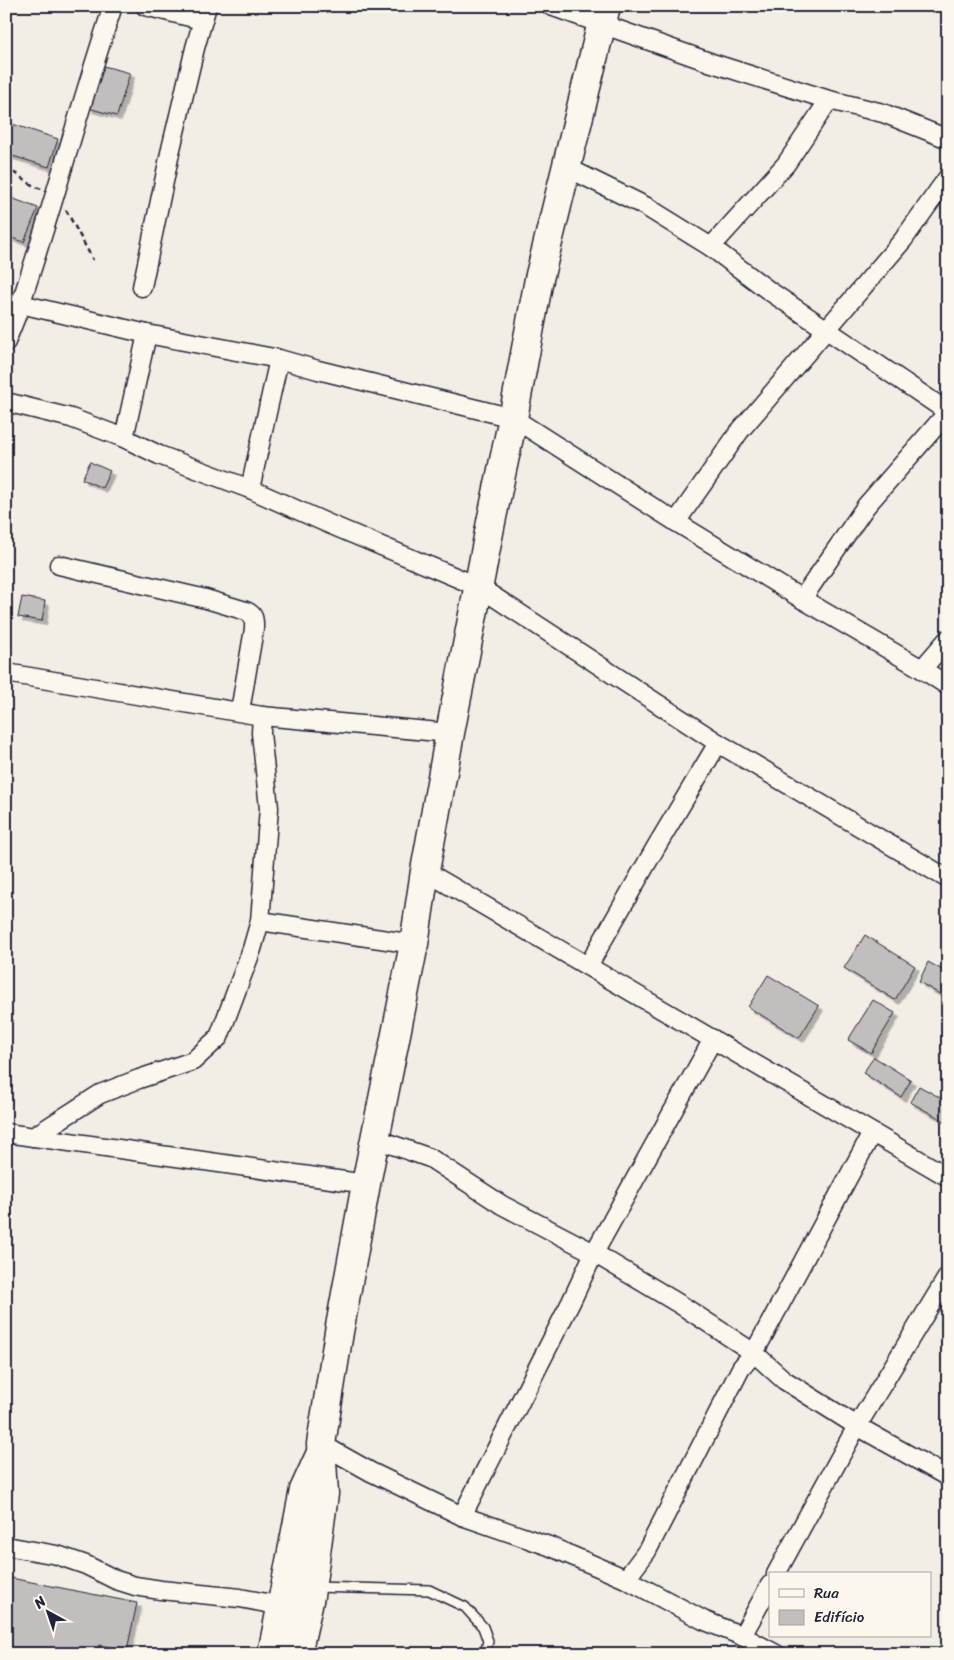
<svg xmlns="http://www.w3.org/2000/svg" width="954" height="1660" font-family="Sriracha,sans-serif">
<style>
.building{fill:#c2bebe;stroke:#22223b;filter:url(#shadow)}
.lines{fill:none;stroke-linecap:round;stroke-linejoin:round}
.lane-casing{stroke:#22223b;stroke-width:12}
.street-casing{stroke:#22223b;stroke-width:21}
.primary-casing{stroke:#22223b;stroke-width:31}
.path{stroke:#22223b;stroke-width:2.5;stroke-dasharray:5 4;stroke-linecap:butt}
.lane{stroke:#fbf7ec;stroke-width:9}
.street{stroke:#fbf7ec;stroke-width:18}
.primary{stroke:#fbf7ec;stroke-width:28}
</style>
<defs>
<filter id="shadow"><feDropShadow dx="4.5" dy="4.5" stdDeviation="0" flood-color="#0004"/></filter>
</defs>
<rect width="100%" height="100%" fill="#f2eee5"/>
<filter id="ink" filterUnits="userSpaceOnUse"><feTurbulence type="fractalNoise" baseFrequency=".02" numOctaves="2"/><feDisplacementMap in="SourceGraphic" scale="10" xChannelSelector="R" yChannelSelector="G"/><feConvolveMatrix kernelMatrix="1 2 1 2 8 2 1 2 1" color-interpolation-filters="sRGB"/></filter>
<g filter="url(#ink)">
<g class="building">
<polygon points="100,65 130,73 117,116 88,108"/>
<polygon points="6,122 58,139 49,167 6,154"/>
<polygon points="6,196 38,208 24,242 6,236"/>
<polygon points="90,462 110,471 102,488 82,479"/>
<polygon points="22,597 45,601 42,621 18,617"/>
<polygon points="865,935 915,966 895,1000 844,968"/>
<polygon points="928,962 948,973 948,999 919,982"/>
<polygon points="768,975 819,1006 799,1038 748,1007"/>
<polygon points="873,1000 895,1013 871,1053 848,1040"/>
<polygon points="874,1057 911,1080 901,1097 863,1073"/>
<polygon points="919,1086 948,1102 948,1123 910,1102"/>
<polygon points="6,1577 137,1603 127,1650 99,1645 97,1654 6,1654"/>
</g>
<g class="lines">
<defs>
<polyline id="lane" points="314,1587 429,1590 465,1607 483,1627 488,1641 485,1654"/>
<g id="street">
<polyline points="145,6 202,20"/>
<polyline points="551,6 712,63 829,100 883,113 948,139"/>
<polyline points="566,167 645,206 711,247 768,290 948,412 866,506 802,599"/>
<polyline points="711,247 786,164 829,100"/>
<polyline points="142,287 170,153 195,48 207,6"/>
<polyline points="21,304 147,334 279,359 318,370 513,418 676,522 802,599 922,669 948,686"/>
<path d="M6 342C11 328 17 316 21 302 54 204 80 104 113 6"/>
<polyline points="6,402 71,418 124,438 159,455 250,489 329,524 479,587 718,743 948,879"/>
<polyline points="124,438 147,334"/>
<polyline points="250,489 279,359"/>
<polyline points="676,522 739,432 903,240 948,177"/>
<path d="M59 565 206 599 246 611C255 615 254 620 254 629L240 711"/>
<polyline points="922,669 948,639"/>
<polyline points="6,673 262,716 450,733"/>
<polyline points="425,871 948,1177"/>
<polyline points="260,921 269,808 261,733 262,716"/>
<polyline points="588,966 656,847 718,743"/>
<polyline points="6,1133 366,1184"/>
<polyline points="33,1137 100,1094 139,1079 193,1061 219,1037 252,949 260,921 414,944"/>
<polyline points="376,1139 430,1158 502,1205 594,1253 681,1305 754,1353 784,1380 857,1426 948,1477"/>
<polyline points="321,1444 371,1472 462,1516 549,1546 626,1579 703,1620 742,1636 776,1654"/>
<polyline points="462,1516 571,1302 594,1253 713,1039"/>
<polyline points="6,1546 57,1555 86,1565 116,1580 135,1586 161,1590 240,1598 282,1606"/>
<polyline points="776,1574 857,1426 948,1276"/>
<polyline points="626,1579 647,1551 741,1368 754,1353 872,1133"/>
<polyline points="742,1636 770,1585"/>
<polyline points="947,1654 948,1652"/>
</g>
<g id="primary">
<polyline points="272,1654 304,1490 320,1455"/>
<polyline points="297,1654 310,1596 324,1494 321,1444 339,1332 366,1184 414,944 425,871 450,733 491,522 513,418 539,279 606,6"/>
</g>
</defs>
<use href="#lane" class="lane-casing"/>
<use href="#street" class="street-casing"/>
<use href="#primary" class="primary-casing"/>
<g class="path">
<path d="M6 168C19 174 29 186 42 189"/>
<polyline points="66,210 93,260"/>
</g>
<use href="#lane" class="lane"/>
<use href="#street" class="street"/>
<use href="#primary" class="primary"/>
</g>
</g>
<rect width="954" height="1660" fill="none" stroke="#fbf7ec" stroke-width="25"/>
<rect x="12" y="12" width="929" height="1635" fill="none" stroke="#22223b" stroke-width="2" filter="url(#ink)"/>
<rect x="769" y="1572" width="162" height="65" fill="#fbf7ec" stroke="#a4a2a5"/>
<rect x="779" y="1589" width="25" height="8" fill="#fbf7ec" stroke="#a4a2a5"/>
<text x="814" y="1598" font-size="15" fill="#22223b">Rua</text>
<rect x="779" y="1610" width="25" height="15" fill="#c2bebe" stroke="#a4a2a5"/>
<text x="814" y="1622" font-size="15" fill="#22223b">Edifício</text>
<g transform="translate(48 1612) rotate(320)" stroke="#fbf7ec" stroke-width="4" paint-order="stroke">
<path d="M0-4L9 19L0 12L-9 19Z" fill="#22223b"/>
<text y="-8" font-size="14" font-weight="bold" text-anchor="middle" fill="#22223b">N</text>
</g>
</svg>
